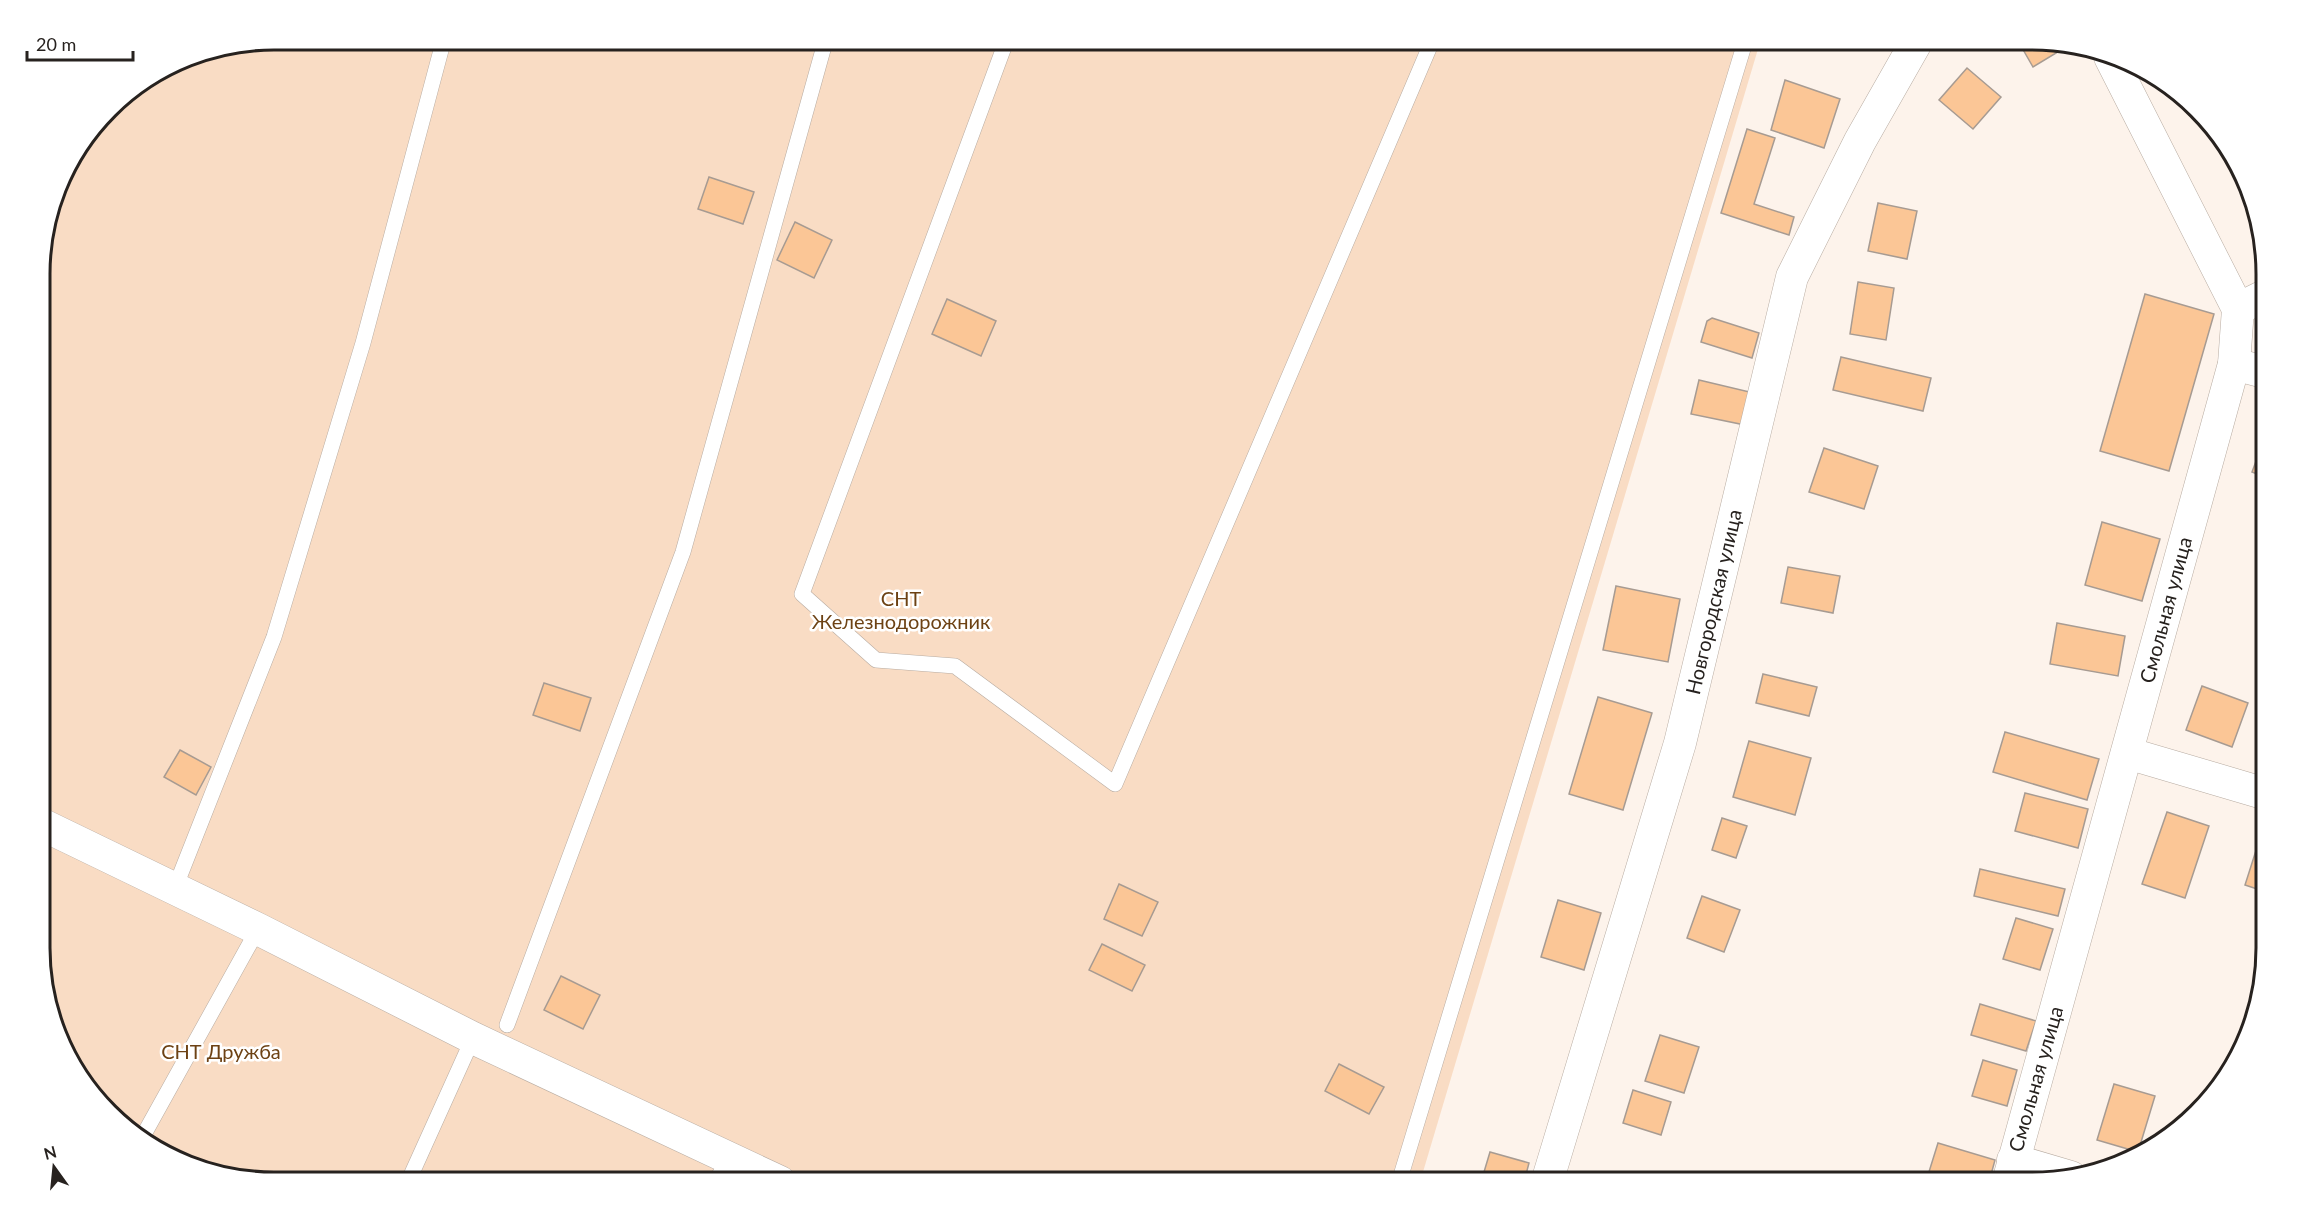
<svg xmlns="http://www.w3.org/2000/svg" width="2305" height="1221" font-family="Lato,sans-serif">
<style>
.green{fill:#f9dcc4}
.building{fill:#fbc696;stroke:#a79b92;stroke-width:1.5}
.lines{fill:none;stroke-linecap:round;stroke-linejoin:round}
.lane-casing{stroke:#b8aca2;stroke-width:16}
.street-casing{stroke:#b8aca2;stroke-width:33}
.lane{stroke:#fff;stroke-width:15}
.street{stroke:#fff;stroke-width:32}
.labels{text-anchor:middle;stroke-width:5;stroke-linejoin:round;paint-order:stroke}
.park-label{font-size:20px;fill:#6d4214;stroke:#fff}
.street-label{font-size:20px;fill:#27221f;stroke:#fff}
.rim{fill:none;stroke:#27221f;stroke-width:3}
</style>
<rect width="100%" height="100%" fill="#fdf3eb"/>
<polygon class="green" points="274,39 1761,39 1420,1182 274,1182 170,1158 87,1090 57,1037 41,978 40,258 63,170 119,98 184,57"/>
<g class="building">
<polygon points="2017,39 2031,39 2066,47 2033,67"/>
<polygon points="1967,68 2001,97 1973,129 1939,100"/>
<polygon points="1785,80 1840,99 1824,148 1771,130"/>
<polygon points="1747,129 1775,138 1754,204 1794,217 1789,235 1721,213"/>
<polygon points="2224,141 2226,143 2250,205 2219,143"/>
<polygon points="709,177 754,192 743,224 698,209"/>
<polygon points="1878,203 1917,211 1907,259 1868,251"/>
<polygon points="795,222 832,240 814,278 777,260"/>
<polygon points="1858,282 1894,288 1886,340 1850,334"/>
<polygon points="2145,294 2214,314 2169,471 2100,451"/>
<polygon points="947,299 996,321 981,356 932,334"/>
<polygon points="1712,318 1759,333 1752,358 1701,342 1707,321"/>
<polygon points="1841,357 1931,378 1923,411 1833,390"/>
<polygon points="1699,380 1758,394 1750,426 1691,414"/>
<polygon points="2265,437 2265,477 2252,472"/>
<polygon points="1824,448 1878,466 1864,509 1809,492"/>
<polygon points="2102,522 2160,539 2142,601 2085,585"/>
<polygon points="1788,567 1840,576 1833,613 1781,603"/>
<polygon points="1616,586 1680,599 1668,662 1603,650"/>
<polygon points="2057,623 2125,636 2118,676 2050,664"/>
<polygon points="1763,674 1817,687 1809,716 1756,703"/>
<polygon points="544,683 591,698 580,731 533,715"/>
<polygon points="2202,686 2248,703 2232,747 2186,730"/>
<polygon points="1598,697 1652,713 1623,810 1569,794"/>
<polygon points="2005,732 2099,759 2087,800 1993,772"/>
<polygon points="1749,741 1811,758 1795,815 1733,797"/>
<polygon points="180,750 211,767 196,795 164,777"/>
<polygon points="2025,793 2088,809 2078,848 2015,831"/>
<polygon points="2167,812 2209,826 2185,898 2142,884"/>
<polygon points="1722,818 1747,826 1736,858 1712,850"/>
<polygon points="2260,838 2266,840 2266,892 2245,885"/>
<polygon points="1980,869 2065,889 2058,916 1974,896"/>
<polygon points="1119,884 1158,902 1142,936 1104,919"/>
<polygon points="1702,896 1740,910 1724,952 1687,938"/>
<polygon points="1558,900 1601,913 1584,970 1541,957"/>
<polygon points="2016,918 2053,929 2040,970 2003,959"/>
<polygon points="1102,944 1145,965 1132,991 1089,970"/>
<polygon points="561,976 600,995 583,1029 544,1010"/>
<polygon points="1980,1004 2036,1021 2026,1051 1971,1035"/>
<polygon points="1660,1035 1699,1047 1684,1093 1645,1081"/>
<polygon points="1983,1060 2017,1070 2007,1106 1972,1096"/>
<polygon points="1339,1064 1384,1087 1369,1114 1325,1091"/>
<polygon points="2114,1084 2155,1096 2138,1152 2097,1140"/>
<polygon points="1633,1090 1671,1102 1661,1135 1623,1123"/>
<polygon points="1938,1143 1995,1160 1989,1182 1949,1182 1928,1175"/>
<polygon points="1490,1152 1529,1163 1524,1182 1481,1182"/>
</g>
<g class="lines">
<defs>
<g id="lane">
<polyline points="1007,39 802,594 876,660 955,666 1115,784 1433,39"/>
<polyline points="41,848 51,830"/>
<polyline points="175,888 274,637 363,343 444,39"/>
<polyline points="507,1025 683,552 826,39"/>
<polyline points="143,1136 258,929"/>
<polyline points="408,1182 473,1038"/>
<polyline points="715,1182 730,1157"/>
<polyline points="1399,1182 1746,39"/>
</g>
<g id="street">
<polyline points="2238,309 2264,296"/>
<polyline points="2234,364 2264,372"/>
<polyline points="2127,753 2266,794"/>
<polyline points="41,824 258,929 473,1038 780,1182"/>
<polyline points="2013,1160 2071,1177"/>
<polyline points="1547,1182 1680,743 1792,277 1860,141 1918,39"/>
<polyline points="2008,1182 2234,364 2238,309 2110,57"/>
</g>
</defs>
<use href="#lane" class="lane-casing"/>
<use href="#street" class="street-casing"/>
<use href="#lane" class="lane"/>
<use href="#street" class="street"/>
</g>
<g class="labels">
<g class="park-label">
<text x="901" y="606">СНТ<tspan x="901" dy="23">Железнодорожник</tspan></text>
<text x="221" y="1059">СНТ Дружба</text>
</g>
<g class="street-label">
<text transform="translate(1714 602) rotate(-77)" y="7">Новгородская улица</text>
<text transform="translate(2166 610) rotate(-75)" y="7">Смольная улица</text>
<text transform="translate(2036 1079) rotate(-74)" y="7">Смольная улица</text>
</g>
</g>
<path d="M0 0H2305V1221H0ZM274 50H2032A224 224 0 0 1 2256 274V948A224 224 0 0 1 2032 1172H274A224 224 0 0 1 50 948V274A224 224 0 0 1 274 50Z" fill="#fff" fill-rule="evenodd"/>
<path class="rim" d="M274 50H2032A224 224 0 0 1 2256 274V948A224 224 0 0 1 2032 1172H274A224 224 0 0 1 50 948V274A224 224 0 0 1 274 50Z"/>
<g transform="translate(54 1167) rotate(345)" stroke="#ffffff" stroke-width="4.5" paint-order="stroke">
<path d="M0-4.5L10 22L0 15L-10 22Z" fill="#27221f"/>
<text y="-9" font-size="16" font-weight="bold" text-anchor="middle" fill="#27221f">N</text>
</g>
<path d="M27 51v9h106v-9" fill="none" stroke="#27221f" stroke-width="3"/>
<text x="36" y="51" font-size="18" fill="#27221f" stroke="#ffffff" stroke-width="4.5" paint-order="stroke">20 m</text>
</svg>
